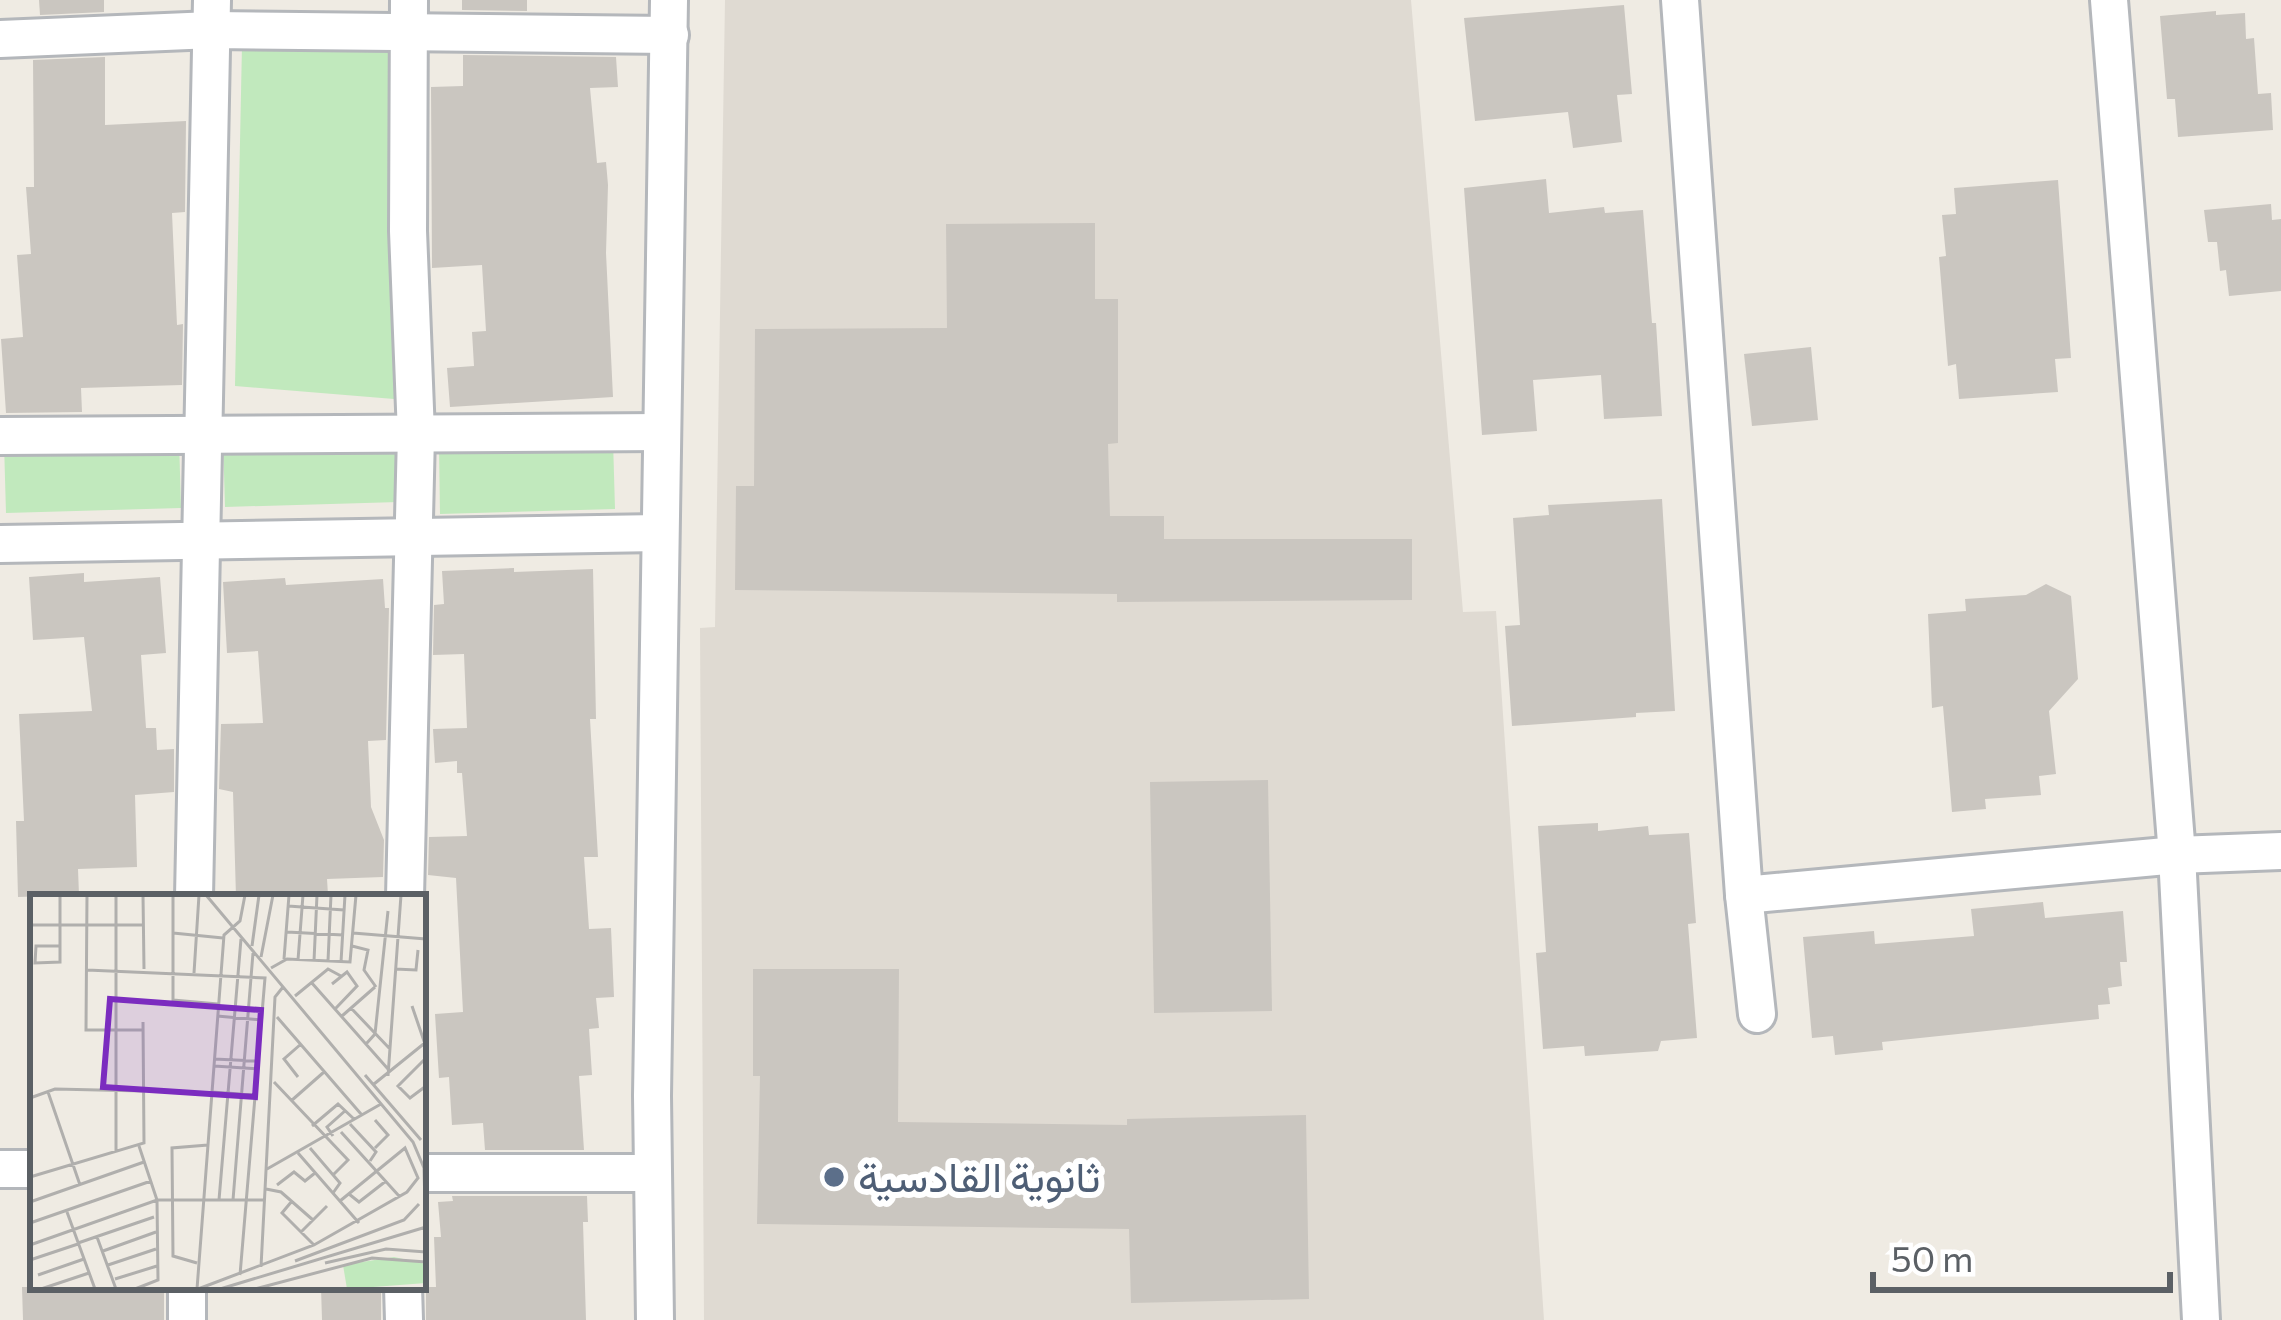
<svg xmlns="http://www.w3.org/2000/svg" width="2281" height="1320" font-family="Commissioner,Vazirmatn,sans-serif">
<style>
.education{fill:#dfdad2}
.green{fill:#c1e9bd}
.building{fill:#cac6c0}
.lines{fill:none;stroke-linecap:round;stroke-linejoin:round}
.minor-casing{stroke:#b4b7bb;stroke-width:42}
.minor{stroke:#fff;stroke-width:36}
.service-dot{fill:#5c6f8a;stroke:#fff;stroke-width:4.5}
.labels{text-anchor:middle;stroke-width:12;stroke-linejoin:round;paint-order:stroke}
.service-label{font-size:42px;fill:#4e5e75;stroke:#fff;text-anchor:start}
.inset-road{fill:none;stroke:#b0afad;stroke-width:3}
.view{fill:#7b2cbf;fill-opacity:0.15;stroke:#7b2cbf;stroke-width:6}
.inset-edge{fill:none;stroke:#5b6065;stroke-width:6}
</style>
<rect width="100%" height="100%" fill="#efebe3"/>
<polygon class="education" points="725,0 1411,0 1463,612 1496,611 1544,1320 704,1320 700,628 715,627"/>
<g class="green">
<polygon points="397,42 394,399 235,386 242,45"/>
<polygon points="397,434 399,502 225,507 223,438"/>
<polygon points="179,439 181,508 6,513 4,443"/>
<polygon points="613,440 615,509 440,514 439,445"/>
</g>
<g class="building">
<polygon points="39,0 104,0 104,12 40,15"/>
<polygon points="462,0 527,0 527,11 462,10"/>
<polygon points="1624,5 1632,94 1617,95 1622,142 1573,148 1568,112 1475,121 1464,18"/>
<polygon points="2216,11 2216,15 2245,13 2246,39 2254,38 2258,94 2271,93 2273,130 2178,137 2175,99 2167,99 2160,16"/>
<polygon points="463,55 616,57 618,87 590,88 597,163 606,162 608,185 606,253 613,397 450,407 447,368 474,366 472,332 486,331 482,265 432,268 431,87 463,86"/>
<polygon points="105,57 105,125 186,121 185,212 172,213 177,325 183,324 182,385 81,388 82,412 6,413 1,339 23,337 17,255 31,254 26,187 34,187 33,60"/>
<polygon points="1546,179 1549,213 1604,207 1605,213 1643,210 1652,323 1656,323 1662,416 1604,419 1601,375 1533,380 1537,431 1482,435 1464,188"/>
<polygon points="2058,180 2071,358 2055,359 2058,392 1959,399 1956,364 1948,366 1939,257 1946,256 1942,215 1956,214 1954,188"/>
<polygon points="2271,204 2272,220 2281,219 2281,291 2229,296 2226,270 2220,271 2217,242 2208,242 2204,210"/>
<polygon points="1095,223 1095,299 1118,299 1118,443 1108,444 1110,516 1164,516 1164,539 1412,539 1412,600 1117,602 1117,594 735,590 736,486 754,486 755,329 947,328 946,224"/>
<polygon points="1811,347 1818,420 1752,426 1744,354"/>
<polygon points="1662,499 1675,711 1636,713 1636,717 1512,726 1505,626 1520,625 1513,518 1549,515 1548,505"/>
<polygon points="514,568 514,572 593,569 596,719 590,719 598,857 584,857 589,929 611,928 614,997 596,998 599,1028 589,1029 592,1075 579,1076 584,1150 485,1150 483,1123 452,1125 449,1077 439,1078 435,1014 463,1012 456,878 428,875 429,837 467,836 462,773 457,773 457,761 435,763 433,729 467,728 464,654 433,655 434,605 444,604 442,571"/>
<polygon points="84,573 84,582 160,577 166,653 141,655 146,728 156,728 157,750 174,749 174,792 135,795 137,867 78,869 79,895 18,897 16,821 24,821 19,714 92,711 84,637 33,640 29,577"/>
<polygon points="285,578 286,585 383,579 385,608 389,608 386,740 368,741 371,807 384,840 383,877 327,879 328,895 236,897 233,792 219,789 221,724 263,723 258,651 227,653 223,582"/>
<polygon points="2046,584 2071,596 2078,679 2049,711 2056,774 2039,776 2041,795 1985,799 1986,809 1952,812 1943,706 1932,708 1928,614 1966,611 1965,599 2026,595"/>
<polygon points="1268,780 1272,1011 1154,1013 1150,782"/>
<polygon points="1598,823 1598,831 1648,826 1649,835 1689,833 1696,923 1688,924 1697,1038 1661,1041 1658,1051 1585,1056 1584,1046 1543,1049 1536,953 1546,952 1538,826"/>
<polygon points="2043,902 2045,918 2123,911 2127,962 2120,962 2122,986 2108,988 2110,1004 2098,1005 2099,1019 1882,1042 1883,1050 1835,1055 1833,1036 1812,1038 1803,937 1874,931 1875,944 1974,936 1971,909"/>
<polygon points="753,969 899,969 898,1122 1127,1125 1127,1119 1306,1115 1309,1299 1131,1303 1129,1229 757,1224 760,1076 753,1076"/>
<polygon points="452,1196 587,1196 588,1222 583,1222 586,1320 426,1320 426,1287 436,1287 434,1237 441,1237 438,1202 453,1201"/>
<polygon points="22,1287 164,1287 164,1320 23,1320"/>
<polygon points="321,1287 381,1287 381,1320 322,1320"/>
</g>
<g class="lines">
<defs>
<g id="minor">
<polyline points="1680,0 1744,895 1757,1014"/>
<polyline points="2109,0 2177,855 2201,1320"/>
<polyline points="0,39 212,30 670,35"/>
<polyline points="0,436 662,432"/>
<polyline points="0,544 659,533"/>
<polyline points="1744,895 2177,855 2281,851"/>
<polyline points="194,897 212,0"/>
<polyline points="405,897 416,434 408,231 409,0"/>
<polyline points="0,1169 33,1169"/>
<polyline points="423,1173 651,1173"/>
<polyline points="403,1287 404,1320"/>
<polyline points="187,1320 187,1287"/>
<polyline points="655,1320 652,1096 669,0"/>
</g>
</defs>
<use href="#minor" class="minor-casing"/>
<use href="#minor" class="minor"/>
</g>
<circle class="service-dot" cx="834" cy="1177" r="12"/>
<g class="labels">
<g class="service-label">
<text x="858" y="1192">ثانوية القادسية</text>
</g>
</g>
<g transform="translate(30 894)">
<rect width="396" height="396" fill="#efebe3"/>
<path d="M364 363 396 370V389L317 395 313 371Z" fill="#c1e9bd"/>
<path class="inset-road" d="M57 1 56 136H113M86 1V257M113 1 114 75M143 1V106L188 110M176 1 383 248 394 274 396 351M258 12 314 16M0 31H113M257 38 313 41M143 39 193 44M323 39 396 45M30 52H6L5 69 30 68V1M222 52 229 1M322 52 338 56 334 76 346 93M231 63 243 1M254 65 259 1M268 66 273 1M284 67 287 1M298 67 301 1M311 68 315 1M241 74 257 65 320 68 326 1M365 75 386 76 388 56M57 76 235 84 210 381M164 79 169 1M281 88 358 175M302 90 317 78 327 92 306 114M265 102 298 75 311 82M382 112 395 150M321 114 360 155M187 122 231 126M312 122 345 93M247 123 331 220M336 150 345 140 358 17M396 164 368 192 380 204 396 192M184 165 228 167M184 172 229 175M335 181 391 246M358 182 371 1M268 183 254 165 271 150M244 188 318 266 303 281M344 190 396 148M18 198 50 291M181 198 225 201M0 204 25 195 113 197M261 207 294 178M320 230 346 258 340 267M282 232 308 210 324 225M311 238 369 302M303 242 297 233 316 216M280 254 310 289 303 299M345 254 358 241 345 226M268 259 329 329M237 275 351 210M0 283 114 249 113 128M247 291 264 278 275 287 285 279M236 295 251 298 283 326M319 300 329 308 356 287M189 306 211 45M203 306 223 59M262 307 252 319 284 351M0 308 114 268M37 318 65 395M0 329 121 287M271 338 297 312M67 343 86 395M48 349 124 323M0 351 127 306H235M73 357 126 338M0 366 48 350M265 367 374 326 389 310M167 369 143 362 142 254 178 251M295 369 356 355 396 358M78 371 126 355M231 373 245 103 253 93M8 381 54 365M85 385 127 372M11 395 59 379M105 395 128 386 127 306 109 252M167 395 194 41 210 27 215 1M168 395 284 351 377 298 388 284 375 254 310 307M190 395 396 333M225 395 342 364 396 368"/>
<path class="view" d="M80 105 231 116 225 203 73 193Z"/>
<rect width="396" height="396" class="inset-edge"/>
</g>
<path d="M1873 1272v18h297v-18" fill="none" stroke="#5b6065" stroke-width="6"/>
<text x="1891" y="1272" font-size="36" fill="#5b6065" stroke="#ffffff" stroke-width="9" paint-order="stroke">50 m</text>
</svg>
